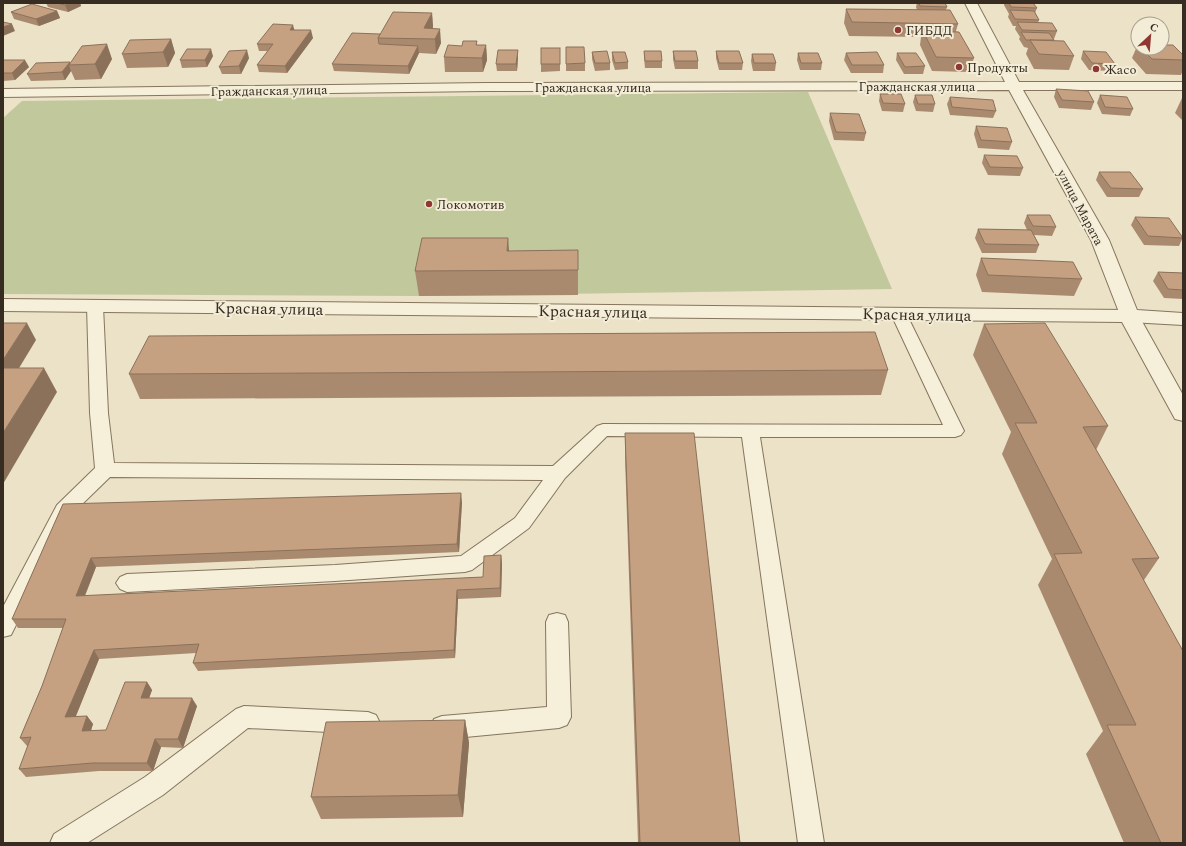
<svg xmlns="http://www.w3.org/2000/svg" width="1186" height="846" font-family="Spectral,serif">
<style>
.green{fill:#c1c89c}
.lines{fill:none;stroke-linecap:round;stroke-linejoin:round}
.service-casing{stroke:#85755e;stroke-width:2}
.minor-casing{stroke:#85755e;stroke-width:2}
.tertiary-casing{stroke:#85755e;stroke-width:2}
.service{fill:#f6efda;fill-rule:evenodd}
.minor{fill:#f6efda;fill-rule:evenodd}
.tertiary{fill:#f6efda;fill-rule:evenodd}
.wall{fill:#aa8a6f}
.shaded-wall{fill:#8b715a}
.building{fill:#c6a181;stroke:#8b715a}
.poi-dot{fill:#8f3833;stroke:#f3ecd6;stroke-width:1.5}
.labels{text-anchor:middle;stroke-width:4;stroke-linejoin:round;paint-order:stroke}
.far-poi-label{font-size:13px;fill:#372c21;stroke:#f3ecd6;text-anchor:start}
.far-street-label{font-size:13px;fill:#372c21;stroke:#f3ecd6}
.street-label{font-size:16px;fill:#372c21;stroke:#f3ecd6}
</style>
<rect width="100%" height="100%" fill="#ebe2c7"/>
<polygon class="green" points="808,92 892,289 419,296 3,294 3,118 22,101"/>
<g class="lines">
<defs>
<g id="service">
<polygon points="95,301 101,303 103,306 108,413 114,463 553,466 597,426 603,424 943,425 891,314 893,311 899,309 905,311 964,431 961,435 955,437 760,437 824,843 798,843 742,437 607,436 565,478 529,528 472,570 465,572 335,581 127,592 120,589 116,583 120,577 127,574 335,565 461,556 515,518 543,480 110,477 71,515 11,635 3,637 3,607 57,505 95,468 90,413 87,306 89,303"/>
<polygon points="557,613 565,615 568,622 571,717 567,725 559,728 455,738 442,738 434,735 430,727 434,719 442,716 547,707 546,622 549,615"/>
<polygon points="244,706 368,712 376,715 380,723 376,731 368,734 248,728 163,795 87,843 50,843 54,834 145,777 236,709"/>
</g>
<polygon id="minor" points="965,3 977,3 1019,82 1183,82 1183,90 1023,90 1109,240 1137,310 1183,313 1183,325 1129,322 1122,320 1091,240 1009,90 486,91 3,97 3,89 486,83 1005,82"/>
<polygon id="tertiary" points="3,299 1129,310 1136,312 1139,316 1183,395 1183,421 1175,419 1122,322 3,311"/>
</defs>
<use href="#service" class="service-casing"/>
<use href="#minor" class="minor-casing"/>
<use href="#tertiary" class="tertiary-casing"/>
<use href="#service" class="service"/>
<use href="#minor" class="minor"/>
<use href="#tertiary" class="tertiary"/>
</g>
<g class="wall">
<polygon points="46,3 80,3 81,6 68,12 48,7"/>
<polygon points="912,3 945,3 947,7 946,10 958,24 956,31 974,58 969,72 932,71 920,45 921,37 849,36 844,23 846,9 917,10 916,7 917,3"/>
<polygon points="1004,3 1033,3 1037,8 1035,13 1039,20 1038,23 1057,31 1054,39 1052,38 1054,40 1074,56 1069,70 1034,69 1026,54 1028,48 1024,47 1019,39 1020,37 1015,29 1016,26 1013,26 1008,17 1009,14 1004,5"/>
<polygon points="57,11 60,18 39,26 14,19 11,12"/>
<polygon points="432,13 433,27 432,29 441,43 436,54 419,53 409,74 334,71 332,64 380,34"/>
<polygon points="294,30 313,38 287,73 259,72 257,65 268,51 259,51 257,44"/>
<polygon points="171,39 175,53 168,67 127,68 122,54"/>
<polygon points="477,41 477,45 486,45 487,60 483,72 445,72 444,57 462,46"/>
<polygon points="1138,44 1138,48 1162,48 1183,55 1183,70 1181,75 1146,74 1132,58"/>
<polygon points="566,47 585,63 585,71 566,71"/>
<polygon points="560,48 560,71 541,72 541,64"/>
<polygon points="644,51 662,61 662,68 645,68 644,58"/>
<polygon points="673,51 698,61 698,69 675,69 673,59"/>
<polygon points="716,51 743,63 742,70 719,70 716,58"/>
<polygon points="1083,51 1115,64 1112,71 1089,70 1081,59"/>
<polygon points="592,52 610,63 610,70 595,71 592,59"/>
<polygon points="612,52 628,62 628,69 615,70 612,60"/>
<polygon points="798,53 822,63 821,70 800,70 797,60"/>
<polygon points="846,53 884,65 883,73 851,73 844,60"/>
<polygon points="897,53 925,66 923,74 904,74 896,60"/>
<polygon points="752,54 776,63 775,71 753,71 751,61"/>
<polygon points="213,56 207,67 182,68 180,60"/>
<polygon points="518,57 517,71 497,71 496,64"/>
<polygon points="249,58 241,74 222,74 219,67"/>
<polygon points="112,59 101,79 75,80 71,71 65,80 31,81 27,74 70,64"/>
<polygon points="3,60 29,67 15,80 3,81"/>
<polygon points="1056,89 1094,102 1091,110 1059,108 1054,97"/>
<polygon points="880,94 905,104 903,112 882,111 879,101"/>
<polygon points="915,95 935,104 933,112 916,111 913,102"/>
<polygon points="1100,95 1133,109 1130,116 1102,114 1097,103"/>
<polygon points="950,97 996,111 993,118 950,115 947,104"/>
<polygon points="1182,98 1183,98 1183,121 1175,113"/>
<polygon points="830,113 866,133 864,141 834,140 829,121"/>
<polygon points="976,126 1012,142 1009,150 978,148 974,134"/>
<polygon points="984,155 1023,168 1020,176 988,175 982,163"/>
<polygon points="1099,172 1143,189 1139,197 1107,197 1096,180"/>
<polygon points="1027,215 1056,227 1052,236 1034,235 1039,245 1036,253 982,253 975,238 978,229 1027,230 1024,223"/>
<polygon points="1135,217 1183,237 1179,246 1144,245 1131,225"/>
<polygon points="578,250 578,295 419,296 415,271 509,251"/>
<polygon points="981,258 1082,279 1074,296 982,292 976,275"/>
<polygon points="1158,272 1183,273 1183,299 1164,298 1153,281"/>
<polygon points="984,324 1108,426 1096,450 1159,558 1144,580 1183,843 1124,843 1086,754 1103,731 1038,585 1052,559 1002,454 1011,432 973,355"/>
<polygon points="888,370 881,395 140,399 129,374"/>
<polygon points="625,433 740,843 638,843 625,458"/>
<polygon points="462,502 459,552 96,567 85,596 483,577 501,555 502,564 501,597 458,599 455,658 198,671 193,663 196,653 99,659 75,717 87,716 93,724 91,731 106,730 147,682 152,690 149,698 197,706 183,748 161,747 153,771 99,771 26,777 19,769 28,746 27,746 20,738 42,686 63,628 18,628 12,619 63,504"/>
<polygon points="465,720 469,743 463,817 321,819 311,797"/>
</g>
<g class="shaded-wall">
<polygon points="69,3 80,3 81,6 68,12 65,5"/>
<polygon points="57,11 60,18 39,26 36,19"/>
<polygon points="432,13 433,27 427,39 424,28"/>
<polygon points="12,24 15,31 3,36 3,27"/>
<polygon points="293,25 295,32 290,30"/>
<polygon points="440,29 441,43 436,54 435,39"/>
<polygon points="311,30 313,38 287,73 285,66"/>
<polygon points="171,39 175,53 168,67 163,52"/>
<polygon points="107,44 112,59 101,79 95,64"/>
<polygon points="486,45 487,60 483,72 482,58"/>
<polygon points="418,46 419,53 409,74 408,66"/>
<polygon points="211,49 213,56 207,67 205,60"/>
<polygon points="247,50 249,58 241,74 239,66"/>
<polygon points="518,50 518,57 517,71 516,64"/>
<polygon points="25,60 29,67 15,80 12,73"/>
<polygon points="70,62 71,65 69,65 71,71 65,80 62,72"/>
<polygon points="508,238 510,262 507,251"/>
<polygon points="27,323 36,340 10,383 3,371 3,360"/>
<polygon points="44,368 57,392 3,484 3,433"/>
<polygon points="461,493 462,502 459,552 457,544"/>
<polygon points="501,555 502,564 501,597 500,588"/>
<polygon points="91,558 96,567 81,605 76,596"/>
<polygon points="457,590 458,599 455,658 454,650"/>
<polygon points="94,650 99,659 72,726 65,717"/>
<polygon points="147,682 152,690 146,707 141,698"/>
<polygon points="192,698 197,706 183,748 178,739"/>
<polygon points="87,716 93,724 88,739 82,731"/>
<polygon points="465,720 469,743 463,817 458,795"/>
<polygon points="155,739 161,747 153,771 147,763"/>
</g>
<g class="building">
<polygon points="57,3 69,3 65,5"/>
<polygon points="919,3 945,3 947,7 920,6"/>
<polygon points="1009,3 1033,3 1037,8 1011,7"/>
<polygon points="32,4 57,11 36,19 11,12"/>
<polygon points="846,9 950,10 958,24 852,22"/>
<polygon points="1010,10 1034,11 1039,20 1015,19"/>
<polygon points="393,12 432,13 424,28 440,29 435,39 378,38"/>
<polygon points="3,22 12,24 3,27"/>
<polygon points="1017,22 1052,23 1057,31 1022,30"/>
<polygon points="273,24 293,25 290,30 311,30 285,66 257,65 273,44 257,44"/>
<polygon points="923,31 959,32 974,58 936,57"/>
<polygon points="1021,32 1049,33 1054,40 1030,40 1031,40 1026,40"/>
<polygon points="352,33 380,34 378,38 379,44 418,46 408,66 332,64"/>
<polygon points="171,39 163,52 122,54 130,40"/>
<polygon points="1030,40 1064,41 1074,56 1039,54"/>
<polygon points="463,41 477,41 476,45 486,45 482,58 444,57 448,45 462,46"/>
<polygon points="107,44 95,64 69,65 82,46"/>
<polygon points="1162,45 1173,45 1183,55 1183,60 1152,59 1141,48 1162,48"/>
<polygon points="566,47 584,47 585,63 566,64"/>
<rect x="541" y="48" width="19" height="16"/>
<polygon points="187,49 211,49 205,60 180,60"/>
<polygon points="247,50 239,66 219,67 229,51"/>
<polygon points="498,50 518,50 516,64 496,64"/>
<polygon points="607,51 610,63 595,63 592,52"/>
<polygon points="644,51 661,51 662,61 645,61"/>
<polygon points="673,51 696,51 698,61 675,61"/>
<polygon points="716,51 739,51 743,63 719,63"/>
<polygon points="1083,51 1106,52 1115,64 1092,63"/>
<polygon points="612,52 625,52 628,62 615,63"/>
<polygon points="877,52 884,65 852,65 846,53"/>
<polygon points="798,53 818,53 822,63 801,63"/>
<polygon points="897,53 916,53 925,66 905,67"/>
<polygon points="752,54 773,54 776,63 754,63"/>
<polygon points="3,60 25,60 12,73 3,73"/>
<polygon points="70,62 62,72 27,74 36,63"/>
<polygon points="1056,89 1088,91 1094,102 1062,100"/>
<polygon points="880,94 901,94 905,104 883,103"/>
<polygon points="915,95 932,95 935,104 918,104"/>
<polygon points="1100,95 1127,97 1133,109 1105,107"/>
<polygon points="950,97 993,100 996,111 952,107"/>
<polygon points="830,113 859,114 866,133 836,132"/>
<polygon points="976,126 1007,128 1012,142 981,140"/>
<polygon points="984,155 1017,156 1023,168 990,167"/>
<polygon points="1099,172 1130,172 1143,189 1111,188"/>
<polygon points="1027,215 1050,215 1056,227 1033,226"/>
<polygon points="1135,217 1169,218 1183,238 1148,236"/>
<polygon points="978,229 1031,230 1039,245 985,244"/>
<polygon points="422,238 508,238 507,251 578,250 578,270 415,271"/>
<polygon points="981,258 1073,262 1082,279 988,275"/>
<polygon points="1158,272 1183,273 1183,290 1168,289"/>
<polygon points="3,323 27,323 3,360"/>
<polygon points="1045,323 1108,426 1083,427 1159,558 1132,559 1183,651 1183,843 1161,843 1107,725 1136,725 1054,554 1082,553 1015,423 1037,423 984,324"/>
<polygon points="875,332 888,370 129,374 149,336"/>
<polygon points="3,368 44,368 3,433"/>
<polygon points="625,433 694,433 740,843 640,843"/>
<polygon points="461,493 457,544 91,558 76,596 483,577 484,556 501,555 500,588 457,590 454,650 193,663 199,644 94,650 65,717 87,716 82,731 106,730 125,682 147,682 141,698 192,698 178,739 155,739 147,763 93,763 19,769 31,737 20,738 42,686 66,619 12,619 63,504"/>
<polygon points="465,720 458,795 311,797 326,722"/>
</g>
<g class="poi-dot">
<circle cx="898" cy="30" r="4"/>
<circle cx="959" cy="67" r="4"/>
<circle cx="1096" cy="69" r="4"/>
<circle cx="429" cy="204" r="4"/>
</g>
<g class="labels">
<g class="far-poi-label">
<text x="906" y="35">ГИБДД</text>
<text x="967" y="72">Продукты</text>
<text x="1104" y="74">Жасо</text>
<text x="437" y="209">Локомотив</text>
</g>
<g class="far-street-label">
<text x="917" y="91">Гражданская улица</text>
<text x="593" y="92">Гражданская улица</text>
<text transform="translate(269 90) rotate(-1)" y="5">Гражданская улица</text>
<text transform="translate(1081 207) rotate(62)" y="5">улица Марата</text>
</g>
<g class="street-label">
<text transform="translate(269 308) rotate(1)" y="6">Красная улица</text>
<text transform="translate(593 311) rotate(1)" y="6">Красная улица</text>
<text transform="translate(917 314) rotate(1)" y="6">Красная улица</text>
</g>
</g>
<rect width="1186" height="846" fill="none" stroke="#372c21" stroke-width="8"/>
<g transform="translate(1150 36) rotate(26)"><circle r="19" fill="#f3ecd6" stroke="#a89f8e"/>
<path d="M0-3L7 15L0 10L-7 15Z" fill="#8f3833"/>
<text y="-6" font-size="11" font-weight="bold" text-anchor="middle" fill="#372c21">С</text>
</g>
</svg>
